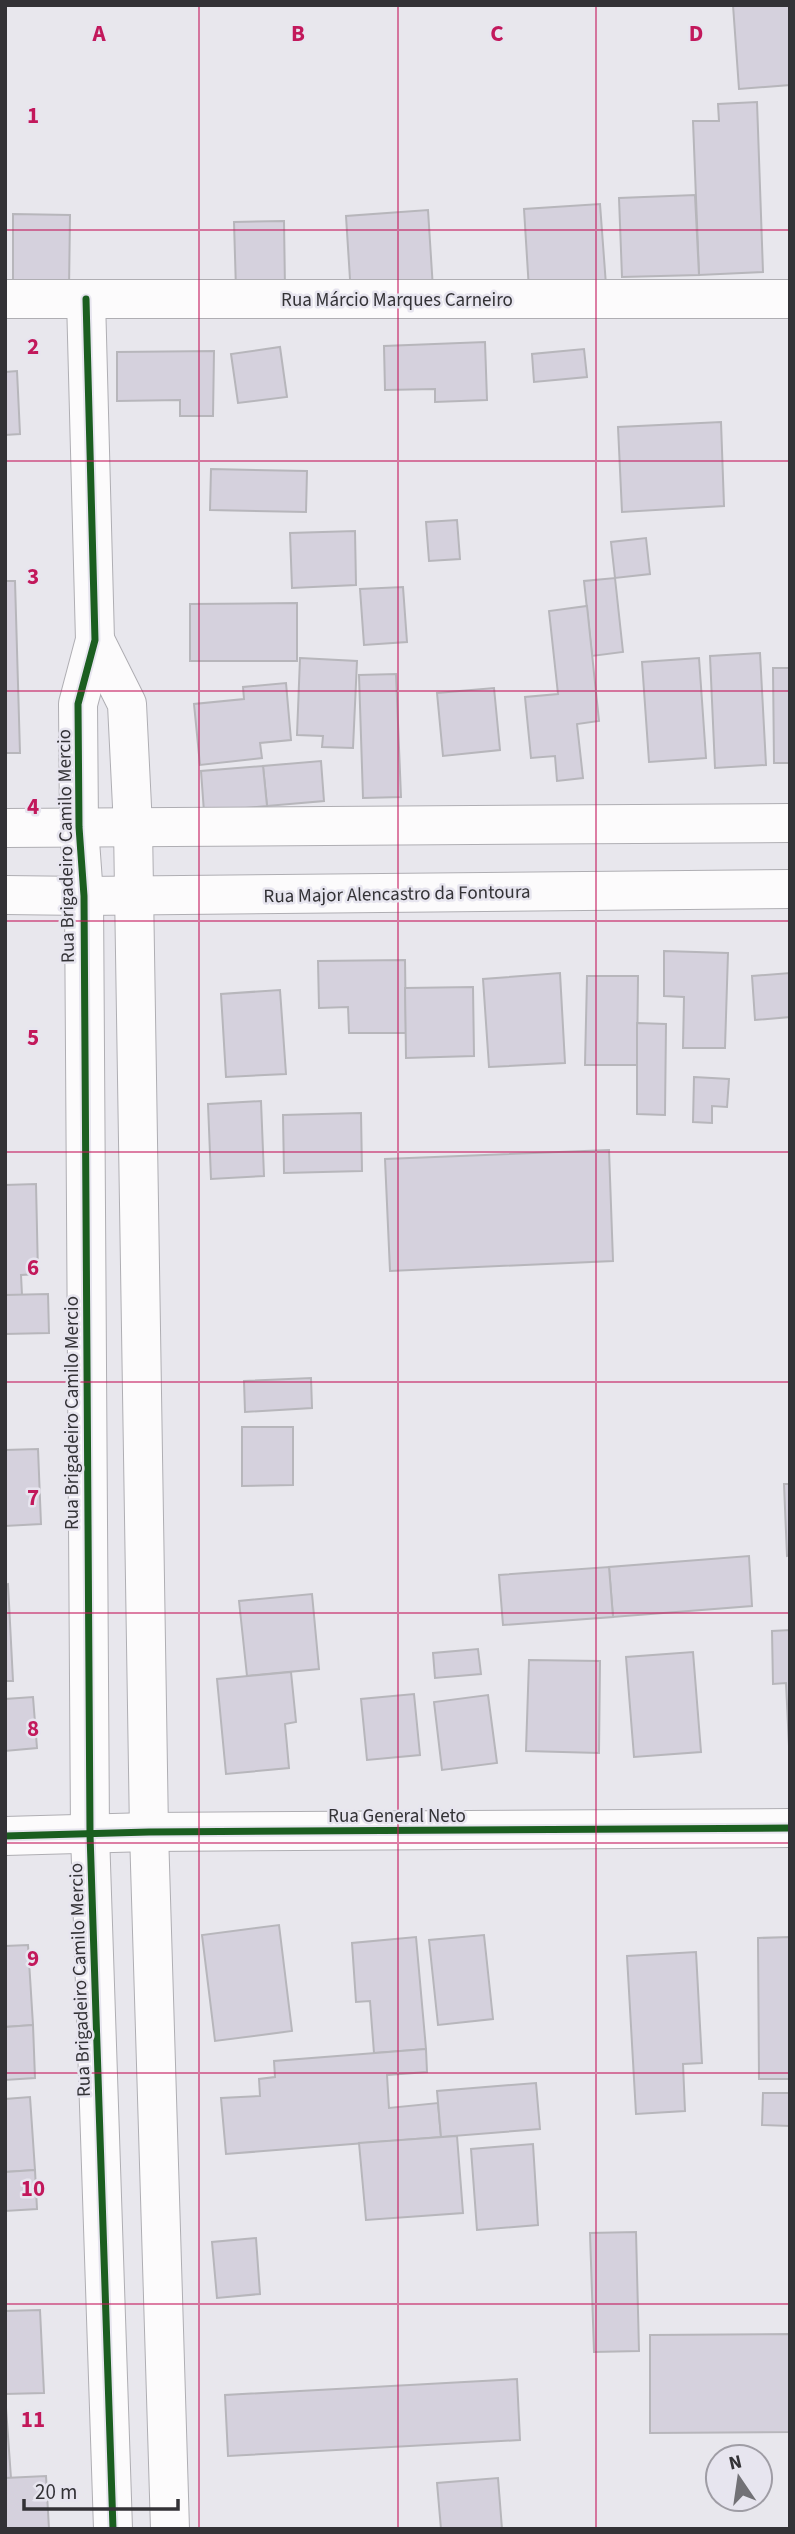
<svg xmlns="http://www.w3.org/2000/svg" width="795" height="2534" font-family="'Source Sans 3',sans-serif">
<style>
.building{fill:#d5d1dd;stroke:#b7b6bb;stroke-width:2}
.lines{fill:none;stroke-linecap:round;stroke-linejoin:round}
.minor-casing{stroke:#afaeb3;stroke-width:40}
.minor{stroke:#fcfbfc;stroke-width:38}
.cycleway-casing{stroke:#e7e5ef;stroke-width:11}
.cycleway{stroke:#1b5e20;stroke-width:7}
.grid{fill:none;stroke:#c2185b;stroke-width:2;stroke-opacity:0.55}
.labels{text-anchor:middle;stroke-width:5;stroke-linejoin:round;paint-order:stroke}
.street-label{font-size:19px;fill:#333236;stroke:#e7e5ef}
.grid-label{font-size:23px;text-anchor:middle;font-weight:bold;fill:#c2185b;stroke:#e7e5ef;stroke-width:5;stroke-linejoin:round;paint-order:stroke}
</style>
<rect width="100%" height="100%" fill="#e8e7ed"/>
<g class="building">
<polygon points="733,5 790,5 790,85 739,89"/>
<polygon points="757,102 763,272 699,275 693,121 719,121 718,104"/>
<polygon points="695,195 699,275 622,277 619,198"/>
<polygon points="600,204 606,285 529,290 524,209"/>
<polygon points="428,210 433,289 351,295 346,216"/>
<polygon points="13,214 70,215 69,290 13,289"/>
<polygon points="284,221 285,289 236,290 234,222"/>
<polygon points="485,342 487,400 435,402 435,389 385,390 384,346"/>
<polygon points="280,347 287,397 238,403 231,354"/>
<polygon points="584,349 587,377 534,382 532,354"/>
<polygon points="214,351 213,416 180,416 180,400 117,401 117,352"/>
<polygon points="17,371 20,434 5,435 5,372"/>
<polygon points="721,422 724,506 622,512 618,427"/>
<polygon points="211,469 307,471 306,512 210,510"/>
<polygon points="457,520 460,559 429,561 426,522"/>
<polygon points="355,531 356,585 292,588 290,533"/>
<polygon points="646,538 650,574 615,578 611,542"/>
<polygon points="615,578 623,652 592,656 584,581"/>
<polygon points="5,581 15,581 20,753 5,753"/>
<polygon points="403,587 407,642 364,645 360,589"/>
<polygon points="297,603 297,661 190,661 190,604"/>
<polygon points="587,606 599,721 577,724 583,778 557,781 555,756 531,758 525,697 558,694 549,611"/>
<polygon points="760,653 766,765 715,768 710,656"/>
<polygon points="300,658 357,661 353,748 322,747 323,736 297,735"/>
<polygon points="699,658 706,758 649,762 642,662"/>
<polygon points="773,668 790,668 790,763 774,763"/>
<polygon points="396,674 401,797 363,798 359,675"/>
<polygon points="286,683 291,740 260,743 262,758 200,765 194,704 244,699 243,687"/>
<polygon points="494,688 500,750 443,756 437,693"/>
<polygon points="321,761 324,801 267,806 263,766"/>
<polygon points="263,766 267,806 204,812 201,771"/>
<polygon points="664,951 728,953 725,1048 683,1048 684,997 664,996"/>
<polygon points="405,960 406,1033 349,1033 348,1007 319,1008 318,961"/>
<polygon points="560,973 565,1063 489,1067 483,979"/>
<polygon points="790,973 790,1017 755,1020 752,976"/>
<polygon points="587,976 638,976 637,1065 585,1065"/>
<polygon points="473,987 474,1056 406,1058 405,988"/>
<polygon points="280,990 286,1074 226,1077 221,994"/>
<polygon points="637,1023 666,1024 665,1115 637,1114"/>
<polygon points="694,1077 729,1079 727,1107 712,1106 712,1123 693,1122"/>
<polygon points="261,1101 264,1176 211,1179 208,1104"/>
<polygon points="361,1113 362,1171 284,1173 283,1115"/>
<polygon points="609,1150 613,1261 390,1271 385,1159"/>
<polygon points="36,1184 38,1274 21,1275 22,1295 5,1295 5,1185"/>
<polygon points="48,1294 49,1333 5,1334 5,1295"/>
<polygon points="311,1378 312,1408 245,1412 244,1381"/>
<polygon points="242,1427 293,1427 293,1485 242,1486"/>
<polygon points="38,1449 41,1524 5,1526 5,1450"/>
<polygon points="784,1484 790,1484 790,1555 787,1556"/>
<polygon points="749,1556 752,1606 613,1617 609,1567"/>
<polygon points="609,1567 613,1617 503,1625 499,1575"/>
<polygon points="8,1584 13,1681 5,1681 5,1585"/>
<polygon points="312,1594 319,1669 247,1676 239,1601"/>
<polygon points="790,1630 790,1767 786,1683 773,1684 772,1631"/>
<polygon points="478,1649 481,1674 435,1678 433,1653"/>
<polygon points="693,1652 701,1752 634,1757 626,1657"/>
<polygon points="529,1660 600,1661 599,1753 526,1751"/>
<polygon points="291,1672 296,1722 285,1724 289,1768 226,1774 217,1679"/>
<polygon points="414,1694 420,1755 367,1760 361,1699"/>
<polygon points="488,1695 497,1763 442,1770 434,1702"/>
<polygon points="33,1697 37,1748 5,1751 5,1699"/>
<polygon points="279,1925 292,2031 215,2041 202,1935"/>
<polygon points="484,1935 493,2019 438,2025 429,1940"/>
<polygon points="416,1937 426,2049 374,2053 370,2001 356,2002 352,1943"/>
<polygon points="790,1937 790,2079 759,2079 758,1938"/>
<polygon points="28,1945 33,2025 5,2027 5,1946"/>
<polygon points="696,1952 702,2063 683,2064 685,2111 636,2114 627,1956"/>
<polygon points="33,2025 35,2078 5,2080 5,2027"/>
<polygon points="426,2049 427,2072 387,2075 389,2108 438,2103 441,2137 226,2154 221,2098 260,2096 259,2079 275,2077 274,2061"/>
<polygon points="536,2083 540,2129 441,2137 437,2091"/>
<polygon points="763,2093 790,2093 790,2126 762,2125"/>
<polygon points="30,2097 35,2170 5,2172 5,2099"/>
<polygon points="457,2136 463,2213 366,2220 359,2143"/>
<polygon points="533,2144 538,2225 477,2230 471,2149"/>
<polygon points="35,2170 37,2209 5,2211 5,2172"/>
<polygon points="636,2232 639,2351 594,2352 590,2233"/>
<polygon points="256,2238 260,2294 217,2298 212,2242"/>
<polygon points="40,2310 44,2393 5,2394 5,2311"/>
<polygon points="790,2334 790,2432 650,2433 650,2335"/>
<polygon points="517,2379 520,2440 228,2456 225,2395"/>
<polygon points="5,2394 11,2478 5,2478"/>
<polygon points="46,2476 49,2529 5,2529 5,2478"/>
<polygon points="498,2478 502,2529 441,2529 437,2483"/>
</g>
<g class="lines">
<defs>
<g id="minor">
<polyline points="5,299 790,299"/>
<polyline points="86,299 95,640 78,704 79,827 84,896 90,1834 113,2529"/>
<polyline points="95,640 127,704 133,827 149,1832 170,2529"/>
<polyline points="5,828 790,823"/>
<polyline points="5,895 84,896 790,889"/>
<polyline points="5,1836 149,1832 790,1828"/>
</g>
</defs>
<use href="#minor" class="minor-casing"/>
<use href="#minor" class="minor"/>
<defs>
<g id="cycleway">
<polyline points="86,299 95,640 78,704 79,827 84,896 90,1834 113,2529"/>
<polyline points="5,1836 149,1832 790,1828"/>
</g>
</defs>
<use href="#cycleway" class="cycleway-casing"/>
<use href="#cycleway" class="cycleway"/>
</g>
<path class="grid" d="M199 5V2529M398 5V2529M596 5V2529M5 230H790M5 461H790M5 691H790M5 921H790M5 1152H790M5 1382H790M5 1613H790M5 1843H790M5 2073H790M5 2304H790"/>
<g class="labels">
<g class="street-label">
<text x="397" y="306">Rua Márcio Marques Carneiro</text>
<text transform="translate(65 846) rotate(-91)" y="7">Rua Brigadeiro Camilo Mercio</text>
<text transform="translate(397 893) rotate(-1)" y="7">Rua Major Alencastro da Fontoura</text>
<text transform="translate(71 1413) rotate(-90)" y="7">Rua Brigadeiro Camilo Mercio</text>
<text x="397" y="1822">Rua General Neto</text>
<text transform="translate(79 1980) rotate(-92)" y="7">Rua Brigadeiro Camilo Mercio</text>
</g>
</g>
<g class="grid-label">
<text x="99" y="41">A</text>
<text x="298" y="41">B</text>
<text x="497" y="41">C</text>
<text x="696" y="41">D</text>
<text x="33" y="123">1</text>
<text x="33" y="354">2</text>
<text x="33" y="584">3</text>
<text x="33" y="814">4</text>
<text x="33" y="1045">5</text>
<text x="33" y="1275">6</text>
<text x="33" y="1505">7</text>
<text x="33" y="1736">8</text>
<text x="33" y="1966">9</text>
<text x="33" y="2196">10</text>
<text x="33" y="2427">11</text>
</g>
<rect width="795" height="2534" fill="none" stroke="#333236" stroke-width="14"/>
<g transform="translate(739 2478) rotate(347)"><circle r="33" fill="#e7e5ef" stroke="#9f9da5" stroke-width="2"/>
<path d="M0-5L12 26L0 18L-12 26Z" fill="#727176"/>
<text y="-10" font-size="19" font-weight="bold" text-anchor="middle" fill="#333236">N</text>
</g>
<path d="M24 2499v10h154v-10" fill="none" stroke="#333236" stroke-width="3.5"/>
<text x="35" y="2499" font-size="21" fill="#333236" stroke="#e7e5ef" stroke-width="5" paint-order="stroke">20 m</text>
</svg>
